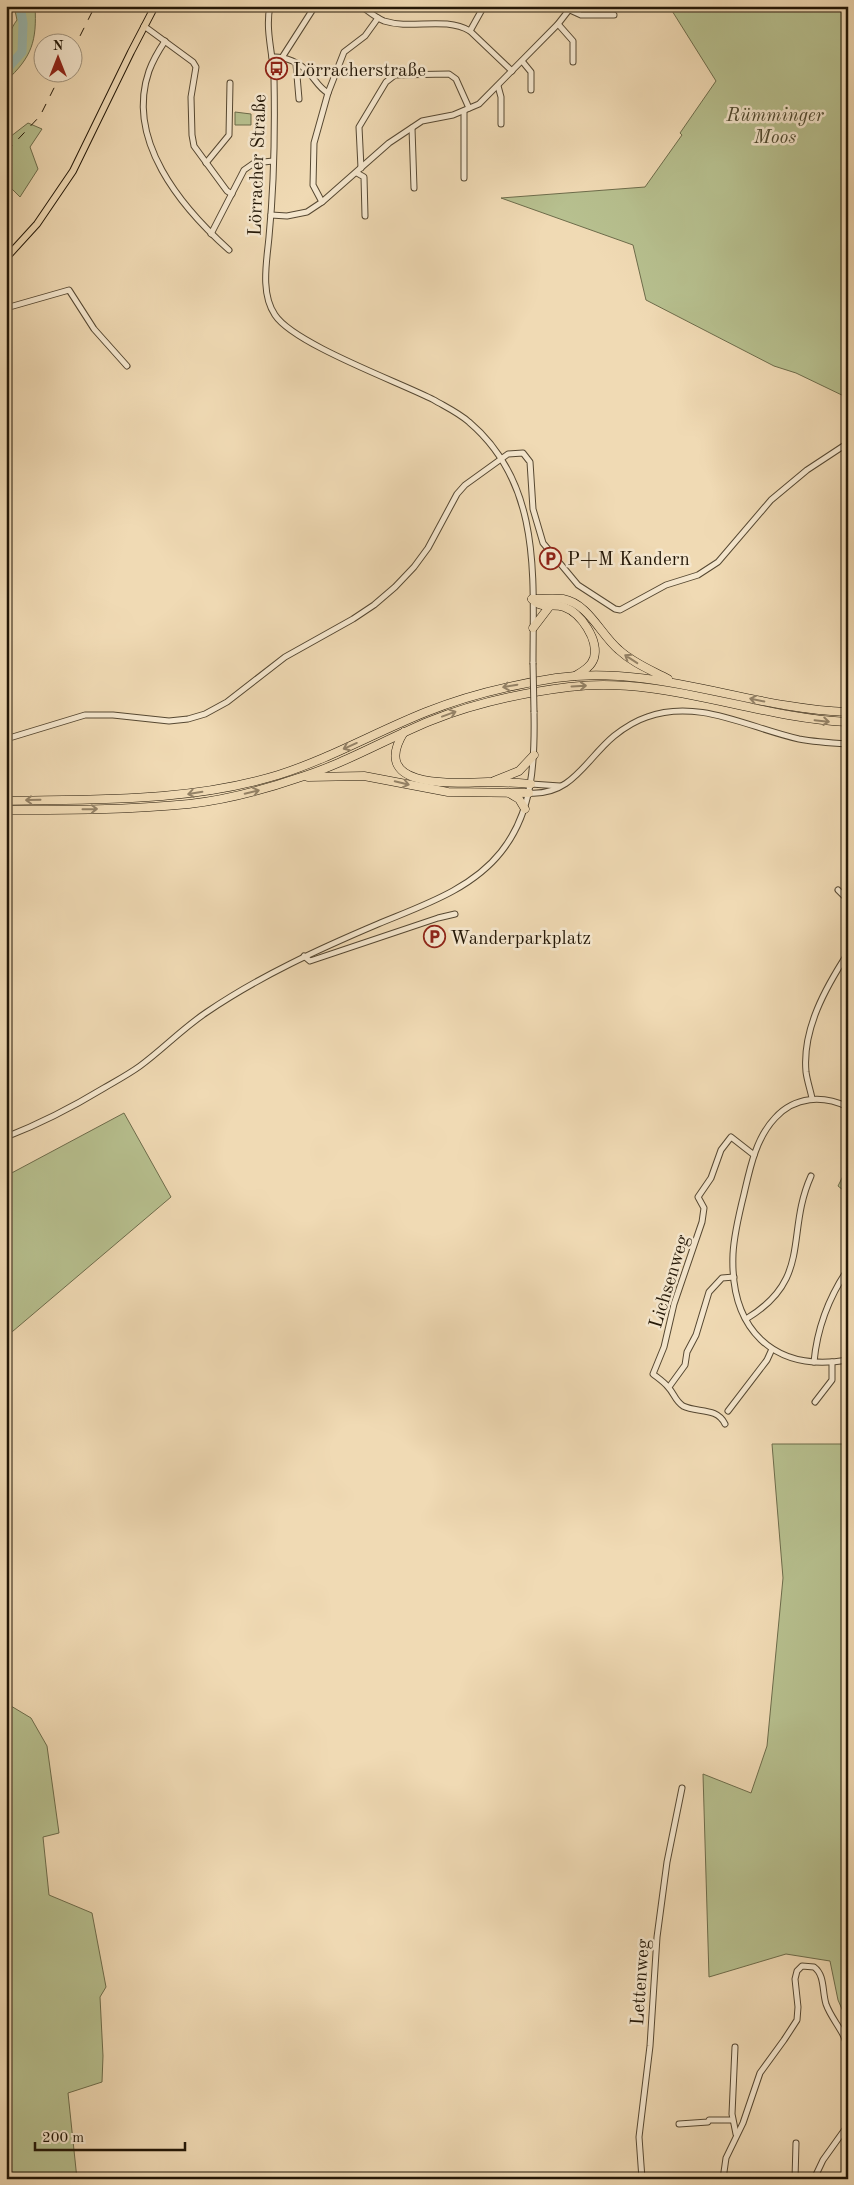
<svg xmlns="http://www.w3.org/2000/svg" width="854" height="2185" font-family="'Old Standard TT',serif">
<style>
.green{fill:#b7c08f;stroke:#6d6c4b}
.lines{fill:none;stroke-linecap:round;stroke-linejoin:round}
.river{stroke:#9abab1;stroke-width:9}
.minor-casing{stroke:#564832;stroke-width:7}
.major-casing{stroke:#231707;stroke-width:8}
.highway-casing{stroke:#231707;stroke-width:9}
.minor{stroke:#f5e7ce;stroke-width:5}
.major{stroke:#f0dab4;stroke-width:6}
.highway{stroke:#f0dab4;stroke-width:8}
.rail{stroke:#231707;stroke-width:1;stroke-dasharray:9 9;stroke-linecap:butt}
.minor-bridge-casing{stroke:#564832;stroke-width:7;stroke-linecap:butt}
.minor-bridge{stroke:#f5e7ce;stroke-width:5}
.oneway{stroke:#948266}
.labels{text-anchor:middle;stroke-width:5;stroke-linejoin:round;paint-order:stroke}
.poi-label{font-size:19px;fill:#231707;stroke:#f5e7ce;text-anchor:start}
.park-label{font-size:19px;font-style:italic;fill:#4f4a30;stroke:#f5e7ce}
.street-label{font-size:19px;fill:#231707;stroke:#f5e7ce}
</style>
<rect width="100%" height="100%" fill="#f0dab4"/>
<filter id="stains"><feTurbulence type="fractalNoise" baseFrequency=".004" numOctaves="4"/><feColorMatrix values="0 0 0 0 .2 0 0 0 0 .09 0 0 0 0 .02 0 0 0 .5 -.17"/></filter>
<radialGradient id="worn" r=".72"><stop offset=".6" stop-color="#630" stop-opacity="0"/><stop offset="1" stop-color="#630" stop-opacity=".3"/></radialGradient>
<g class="green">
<path d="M14 6H35C37 41 32 57 6 81 6 60 4 37 17 20Z"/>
<polygon points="669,6 848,6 848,398 796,373 774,366 646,300 633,245 501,198 645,187 682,135 680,133 716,81"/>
<polygon points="235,112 251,114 251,125 235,125"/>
<polygon points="28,123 42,129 30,147 38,169 20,197 6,183 6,140"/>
<polygon points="124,1113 171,1197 6,1337 6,1176"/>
<polygon points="845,1172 848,1173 848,1194 838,1186"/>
<polygon points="772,1444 848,1444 848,2023 838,2000 830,1961 786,1954 709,1977 703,1774 751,1793 767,1746 783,1578"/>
<polygon points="6,1703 31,1718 47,1746 59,1833 43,1837 49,1895 92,1913 106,1987 100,1997 103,2056 102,2082 68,2093 77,2179 6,2179"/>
</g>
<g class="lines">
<polyline class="river" points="6,70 22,52 23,23 20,6"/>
<defs>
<g id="minor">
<path d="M270 6C265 30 273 54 274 78 275 128 274 186 269 237 267 260 260 293 275 315 294 344 399 382 434 400 446 407 459 413 469 422 542 484 533 577 533 663"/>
<path d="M361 6C368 11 376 18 384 21 412 30 444 16 470 31L512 71"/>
<polyline points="570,10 581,15 614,15"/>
<polyline points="558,24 573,41 573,62"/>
<polyline points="144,26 193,62 196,67 191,97 192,135 194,146 227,191 232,194"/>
<polyline points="470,31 484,6"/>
<path d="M165 41C159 50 153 60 149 71 125 140 181 207 229 250"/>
<polyline points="283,56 315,6"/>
<path d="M272 57C285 56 300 63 308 72 316 80 318 87 328 93"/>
<polyline points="522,61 531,72 531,90"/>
<polyline points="296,64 299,99"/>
<polyline points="498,86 501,97 501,124"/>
<polyline points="464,111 464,178"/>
<polyline points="412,128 414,188"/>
<polyline points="206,163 229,135 230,83"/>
<polyline points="361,168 359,127 386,82 395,75 449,74 456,79 469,108"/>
<polyline points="357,173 364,177 365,216"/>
<polyline points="322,202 313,185 314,143 328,93 344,52 365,36 378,18"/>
<polyline points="271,215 287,216 307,212 322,202 389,143 422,121 453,115 479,104 558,24 572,6"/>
<polyline points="211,234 244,170 254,163 273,161"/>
<polyline points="6,308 69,290 94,329 127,366"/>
<polyline points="6,739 85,715 113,715 169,721 188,719 205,714 227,702 285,657 353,619 374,605 395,587 414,567 428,548 457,494 465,485 508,454 523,453 530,462 533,509 543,543 578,585 615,609 620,610 666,585 698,575 718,562 771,500 807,470 848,443"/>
<polyline points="531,784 560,786"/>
<path d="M529 793C572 796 586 759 614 736 624 728 635 721 647 717 698 698 749 728 799 739 815 742 831 743 848 744"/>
<polyline points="838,890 848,900"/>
<polyline points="304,956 310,961 438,918 455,914"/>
<path d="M812 1098C810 1089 807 1080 806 1072 802 1029 826 987 848 953"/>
<path d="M848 1107C823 1095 795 1096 775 1118 756 1138 750 1168 744 1194 739 1214 734 1234 733 1254 730 1328 772 1373 848 1360"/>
<path d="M6 1137C42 1123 71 1108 104 1088 116 1081 129 1074 140 1066 163 1049 183 1028 207 1012 260 976 319 949 378 924 421 906 471 890 501 852 533 812 535 762 534 712"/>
<path d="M746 1319C813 1279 785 1234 811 1176"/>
<path d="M814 1362C817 1329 829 1297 848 1269"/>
<polyline points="669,1387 685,1365 687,1352 696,1335 709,1292 722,1278 734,1277"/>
<polyline points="815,1402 832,1380 832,1362"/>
<polyline points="728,1411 767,1360 772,1349"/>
<path d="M725 1424C717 1407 697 1413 683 1406 675 1401 674 1393 668 1387 664 1382 658 1378 653 1374L664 1347 674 1304 702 1222 704 1208 698 1197 711 1178 721 1150 731 1137 754 1155"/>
<polyline points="735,2047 732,2114 736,2134"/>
<polyline points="848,2057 846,2083 848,2092"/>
<polyline points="679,2124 708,2122 709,2120 732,2120"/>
<polyline points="642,2179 639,2137 650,2046 657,1937 667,1862 682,1788"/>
<path d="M723 2179 726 2158 743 2123 760 2073 784 2040 797 2020 798 2007 795 1979 797 1971 802 1966 814 1967C825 1975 822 1991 826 2004 832 2021 846 2032 848 2051"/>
<polyline points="795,2179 796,2143"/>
<polyline points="814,2179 823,2160 848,2125"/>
</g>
<polyline id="major" points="6,258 37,224 73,171 131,52 155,6"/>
<g id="highway">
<path d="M532 599C542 599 553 598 563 599 589 604 600 634 619 650 633 663 651 670 668 679"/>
<path d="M532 599C542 610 552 603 564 607 581 613 599 640 594 658 591 667 583 671 575 676"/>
<polyline points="533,628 549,607"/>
<path d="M404 732C368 790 455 783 488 782 502 782 517 783 531 784"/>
<polyline points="308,777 364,776 448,792 529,793"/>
<polyline points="494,781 519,771 534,755"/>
<polyline points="509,793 519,799 525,809"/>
<path d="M6 801C98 799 189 802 278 775 329 759 376 732 426 712 468 695 511 685 556 678 656 664 749 709 848 712"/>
<path d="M6 810C67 810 128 810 189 804 226 800 263 790 298 778 344 764 386 739 430 721 475 703 521 693 569 687 663 675 754 718 848 722"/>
</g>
</defs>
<use href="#minor" class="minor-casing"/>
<use href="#major" class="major-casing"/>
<use href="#highway" class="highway-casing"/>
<use href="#minor" class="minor"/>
<use href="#major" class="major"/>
<use href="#highway" class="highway"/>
<g class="rail">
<polyline points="72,52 95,6"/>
<polyline points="6,152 40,116 62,72"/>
</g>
<defs>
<polyline id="minor-bridge" points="533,663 534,712"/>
</defs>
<use href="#minor-bridge" class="minor-bridge-casing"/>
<use href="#minor-bridge" class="minor-bridge"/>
</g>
<defs><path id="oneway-shaft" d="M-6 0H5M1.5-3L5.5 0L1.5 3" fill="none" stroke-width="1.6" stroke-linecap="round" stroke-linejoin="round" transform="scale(1.25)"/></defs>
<g class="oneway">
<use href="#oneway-shaft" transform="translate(631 659) rotate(-147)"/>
<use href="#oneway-shaft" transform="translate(510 686) rotate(170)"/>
<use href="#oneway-shaft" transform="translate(579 686) rotate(-3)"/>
<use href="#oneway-shaft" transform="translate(757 700) rotate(-168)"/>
<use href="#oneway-shaft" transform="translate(449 714) rotate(-20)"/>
<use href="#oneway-shaft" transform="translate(822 721) rotate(6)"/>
<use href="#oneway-shaft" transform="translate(350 746) rotate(156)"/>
<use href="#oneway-shaft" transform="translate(402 783) rotate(14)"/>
<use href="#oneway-shaft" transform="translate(252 792) rotate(-14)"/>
<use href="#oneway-shaft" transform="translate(195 793) rotate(171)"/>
<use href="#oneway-shaft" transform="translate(33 800) rotate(179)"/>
<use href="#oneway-shaft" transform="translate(90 809) rotate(-1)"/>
</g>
<defs>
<symbol id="bus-ring" viewBox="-11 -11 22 22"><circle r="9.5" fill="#f5e7ce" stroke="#8f2418" stroke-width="1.5"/><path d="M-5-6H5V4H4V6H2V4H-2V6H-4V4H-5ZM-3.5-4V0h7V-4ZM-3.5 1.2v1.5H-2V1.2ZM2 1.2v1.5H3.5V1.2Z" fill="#8f2418"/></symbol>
<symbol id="parking-ring" viewBox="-11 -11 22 22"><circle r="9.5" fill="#f5e7ce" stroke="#8f2418" stroke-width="1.5"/><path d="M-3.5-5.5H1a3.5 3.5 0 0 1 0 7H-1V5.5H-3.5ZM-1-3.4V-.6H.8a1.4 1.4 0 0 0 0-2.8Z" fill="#8f2418"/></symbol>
</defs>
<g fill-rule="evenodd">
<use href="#bus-ring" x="264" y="56" width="25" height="25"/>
<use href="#parking-ring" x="538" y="546" width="25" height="25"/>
<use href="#parking-ring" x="422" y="924" width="25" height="25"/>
</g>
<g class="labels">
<g class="poi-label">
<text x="293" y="76">Lörracherstraße</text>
<text x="567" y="565">P+M Kandern</text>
<text x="450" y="944">Wanderparkplatz</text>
</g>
<g class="park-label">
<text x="775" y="121">Rümminger<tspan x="775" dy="22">Moos</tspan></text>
</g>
<g class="street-label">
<text transform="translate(256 165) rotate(-88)" y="7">Lörracher Straße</text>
<text transform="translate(668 1281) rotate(-73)" y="7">Lichsenweg</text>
<text transform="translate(639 1982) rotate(-86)" y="7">Lettenweg</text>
</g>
</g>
<rect width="854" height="2185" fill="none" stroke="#f0dab4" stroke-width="25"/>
<rect x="8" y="8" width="839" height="2170" fill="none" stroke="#231707" stroke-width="2.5"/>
<rect x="12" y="12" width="829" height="2160" fill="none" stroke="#231707"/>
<g transform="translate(58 58)"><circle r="24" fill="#f5e7ce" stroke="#a1947e"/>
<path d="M0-4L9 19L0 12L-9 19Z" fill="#8f2418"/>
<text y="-8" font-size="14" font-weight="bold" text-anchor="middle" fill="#231707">N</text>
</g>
<path d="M35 2142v8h150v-8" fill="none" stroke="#231707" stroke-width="2.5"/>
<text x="42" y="2142" font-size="15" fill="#231707" stroke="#f5e7ce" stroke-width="4" paint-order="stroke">200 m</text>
<rect width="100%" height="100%" filter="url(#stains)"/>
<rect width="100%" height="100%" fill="url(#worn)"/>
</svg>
